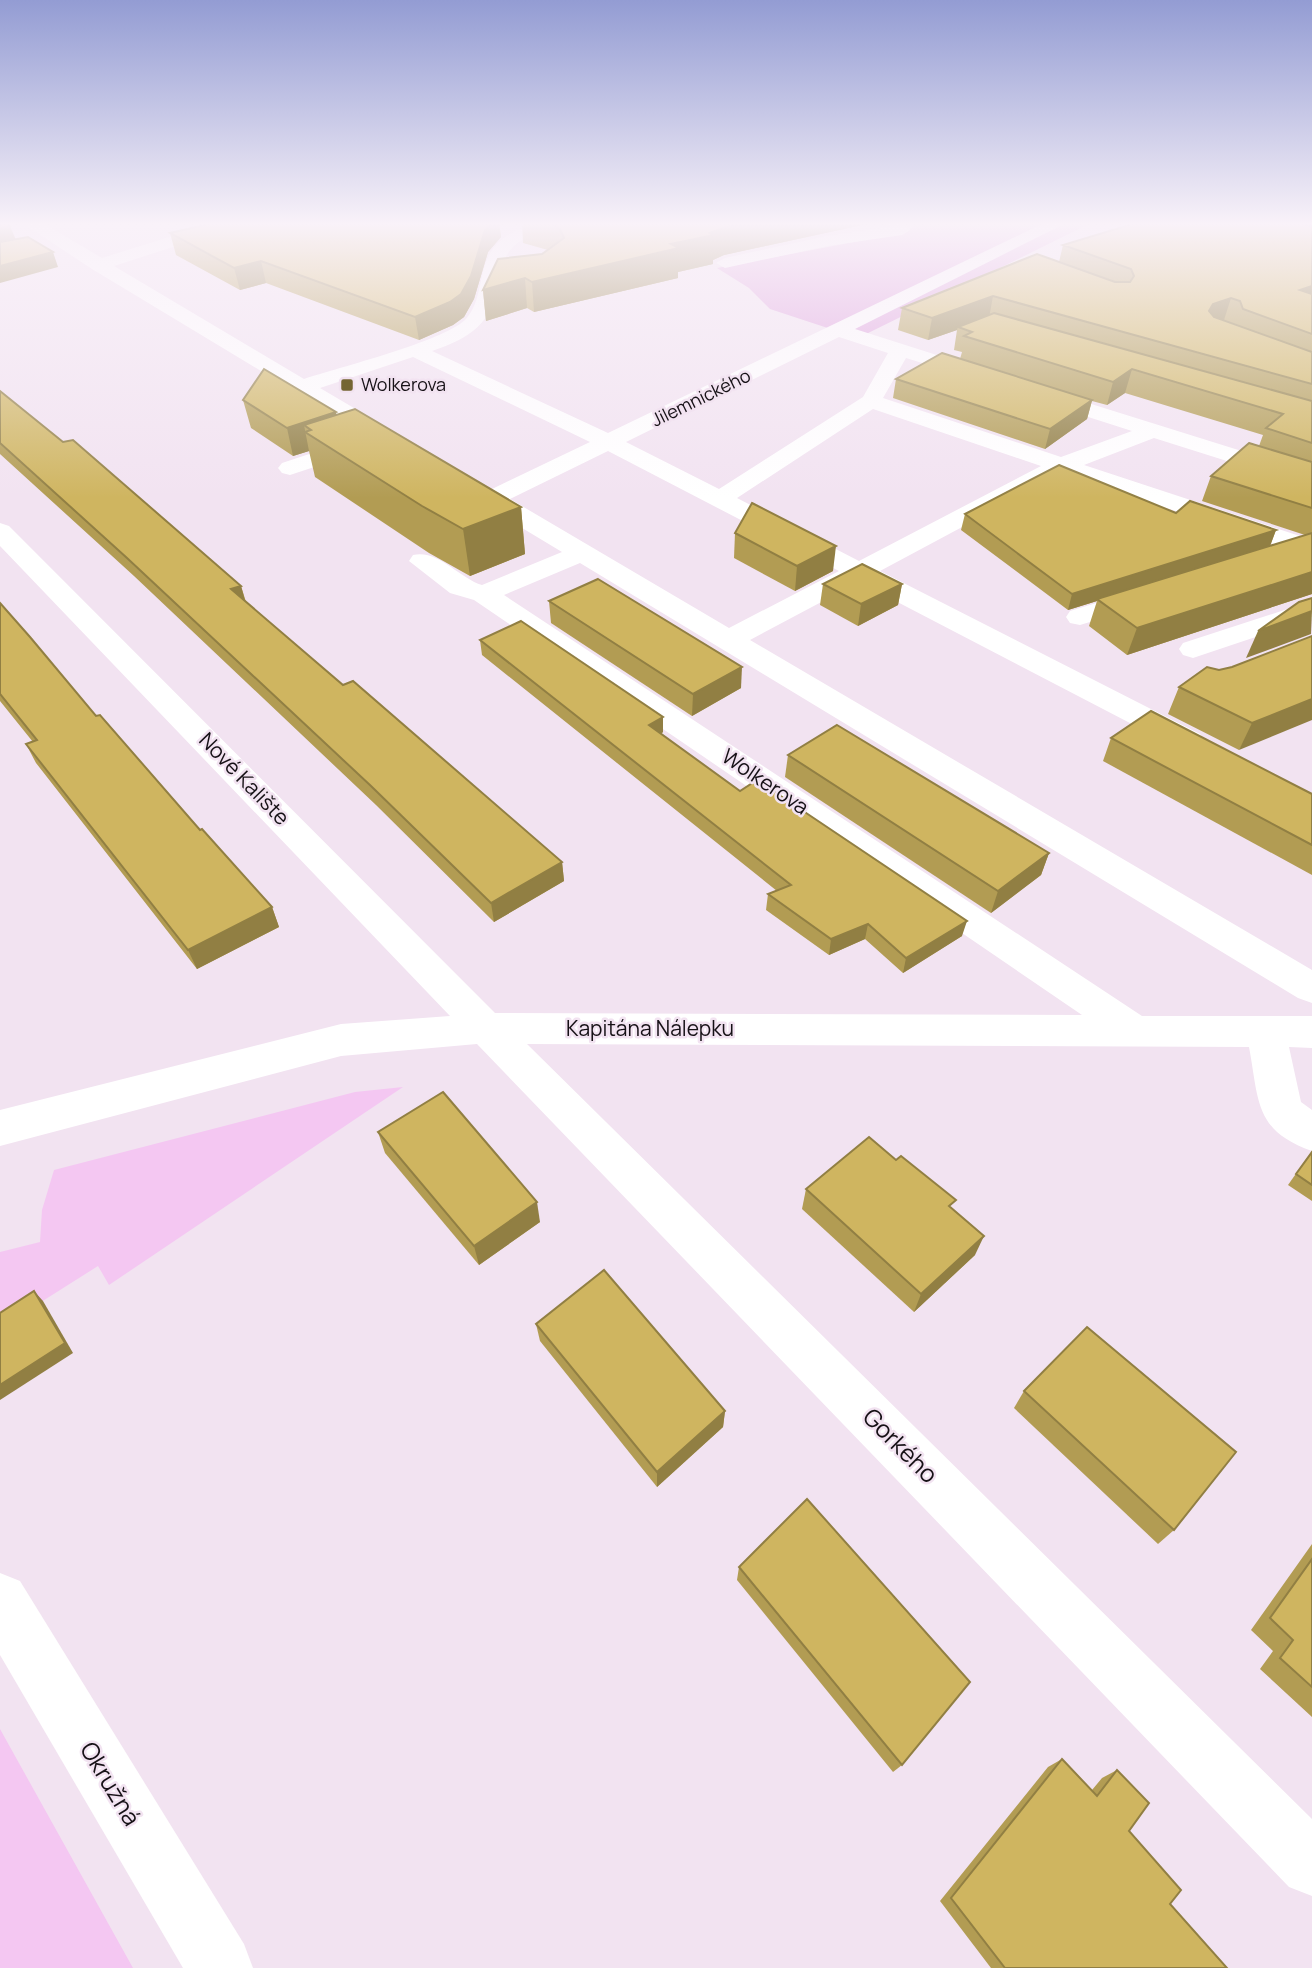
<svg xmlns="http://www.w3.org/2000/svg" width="1312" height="1968" font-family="Manrope,sans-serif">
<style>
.green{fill:#f4c7f2}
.forest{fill:#dea0dd}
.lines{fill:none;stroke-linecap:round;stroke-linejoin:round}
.minor{fill:#fff;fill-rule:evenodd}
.wall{fill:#b29c53}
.shaded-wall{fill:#917f43}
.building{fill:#cfb560;stroke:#917f43;stroke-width:2}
.poi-dot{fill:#746532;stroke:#f2e3f1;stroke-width:2.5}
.labels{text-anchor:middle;stroke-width:5;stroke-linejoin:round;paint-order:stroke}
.far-poi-label{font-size:18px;fill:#161116;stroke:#f2e3f1;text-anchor:start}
.far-street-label{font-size:18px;fill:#161116;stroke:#f2e3f1}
.street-label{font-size:21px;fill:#161116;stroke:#f2e3f1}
.near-street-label{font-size:24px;fill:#161116;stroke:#f2e3f1}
</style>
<rect width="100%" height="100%" fill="#f2e3f1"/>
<g class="green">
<polygon points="403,1087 109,1285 98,1266 0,1328 0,1252 40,1242 42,1210 54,1170 355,1092"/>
<polygon points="0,1729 133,1968 0,1968"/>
</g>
<polygon class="forest" points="918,222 1093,222 858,338 770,309 749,288 717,268 907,232"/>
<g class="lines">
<g class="minor">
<path d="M21 222H41L102 258 217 222H243L241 225 114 266 304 379C340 367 441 342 465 320 479 306 479 283 485 265 495 231 532 222 563 222 550 235 526 234 514 246 504 255 502 268 500 281 492 323 471 338 432 351L608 433 1046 222H1068L855 329 987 371 990 375 987 379 980 381 906 358 883 398 1061 457 1132 431 1032 399 1029 394 1032 389 1040 388 1312 473V488L1154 438 1084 465 1312 540V557L1063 473 880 571 1200 734 1205 741 1200 748 1189 751 1178 748 859 582 750 640 1312 970V1003L1298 998 580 563 504 595 1142 1016H1312V1048L1289 1047 1301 1102 1312 1110V1151C1254 1131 1259 1100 1249 1047L527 1044 1312 1819V1896L1289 1887 477 1044 341 1056 0 1146V1110L341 1024 450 1016 0 546V523L9 526 495 1013 1082 1015 474 600 450 593 409 561 413 555C438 549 459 578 482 585L562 552 469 496 466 491 469 486 478 484 492 489 590 442 413 357 320 388 398 434 401 439 398 444H382L92 269ZM839 337 888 353 863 397 719 489 626 442ZM873 409 1041 466 859 561 737 498ZM608 451 839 571 729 628 510 499Z"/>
<polygon points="887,222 904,222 910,230 902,235 827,246 725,268 716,263 725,258 827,236 890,227"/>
<polygon points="361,437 369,439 372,444 369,449 290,475 282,473 278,468 282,463"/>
<polygon points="1142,589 1152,591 1156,597 1152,603 1080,625 1070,623 1066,617 1070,611"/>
<polygon points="1312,601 1312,618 1193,658 1183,655 1179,649 1183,643"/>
<polygon points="0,1573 20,1581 244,1944 253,1968 183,1968 0,1655"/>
</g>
</g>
<g class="wall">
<polygon points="218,222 499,222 501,237 488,252 474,299 464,317 453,325 419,340 266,283 240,290 176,255 170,233"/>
<polygon points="522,222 876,222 724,255 713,260 713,264 678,272 678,278 534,312 527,308 486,321 483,290 548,250 523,243"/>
<polygon points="1127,222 1312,222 1312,594 1127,655 1089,626 1097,601 1068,610 961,530 965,514 1176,513 1276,530 1270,546 1305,535 1202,501 1211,476 1259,446 1263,435 1125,393 1107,405 1092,401 1087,419 1045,449 893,398 896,379 960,359 962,352 954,350 957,330 928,340 898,330 902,308 1059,262 1063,245 1127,226 1126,225"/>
<polygon points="0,391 241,586 246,602 343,685 562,862 564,881 494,922 376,805 134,576 0,454"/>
<polygon points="243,400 336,412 336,415 521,507 525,554 470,576 429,553 315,477 309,451 293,456 251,428"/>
<polygon points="735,533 833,571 795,591 734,558"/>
<polygon points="823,584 902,584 898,605 858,626 820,605"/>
<polygon points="549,601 741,688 692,716 551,623"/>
<polygon points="0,603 96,716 200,830 272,907 279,927 197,969 36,763 26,744 33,742 0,701"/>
<polygon points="1312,636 1239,750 1168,714 1179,687 1219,670 1232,667"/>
<polygon points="480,640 663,717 663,732 661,734 740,791 962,936 903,973 865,939 829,955 766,910 768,894 777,891 482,655"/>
<polygon points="1111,738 1312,794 1312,875 1103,761"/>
<polygon points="788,755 1049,853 1041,875 991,913 785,777"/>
<polygon points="378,1132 540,1222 479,1265 385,1153"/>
<polygon points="1312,1151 1312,1201 1288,1185"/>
<polygon points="806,1189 953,1209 975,1255 914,1312 802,1209"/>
<polygon points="536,1324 725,1411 723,1427 657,1487 540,1341"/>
<polygon points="1024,1391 1174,1530 1158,1544 1014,1408"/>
<polygon points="1312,1544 1312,1717 1260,1669 1273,1651 1251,1630"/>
<polygon points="739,1567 902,1765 893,1772 737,1580"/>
<polygon points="1062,1759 1092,1790 1102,1778 1117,1770 1129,1831 1170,1904 1227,1968 991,1968 940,1901 1048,1767"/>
</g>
<g class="shaded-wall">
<polygon points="493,222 499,222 501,237 488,252 474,299 464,317 453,325 419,340 415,317"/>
<polygon points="747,222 876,222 724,255 713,260 713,264 678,272 678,278 534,312 532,282 710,233 726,227"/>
<polygon points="10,226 16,240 0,244 0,228"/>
<polygon points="53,252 58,267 0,283 0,266"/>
<polygon points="261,261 266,283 240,290 234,268"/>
<polygon points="525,278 527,308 486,321 483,290"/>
<polygon points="1312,286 1312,304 1300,290"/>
<polygon points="993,296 989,318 958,327 957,330 928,340 932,318"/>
<polygon points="1231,298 1224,320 1201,333 1209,311 1213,304"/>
<polygon points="1132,369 1125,393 1107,405 1113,382"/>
<polygon points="1092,400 1087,419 1045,449 1050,429"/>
<polygon points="336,412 341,440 311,430 304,425 309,451 293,456 287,428"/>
<polygon points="521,507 525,554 470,576 463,529"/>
<polygon points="1276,530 1270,546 1097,599 1097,601 1068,610 1072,594"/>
<polygon points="836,546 833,571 795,591 797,566"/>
<polygon points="1312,572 1312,594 1127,655 1137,628"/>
<polygon points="902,584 898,605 858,626 861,604"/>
<polygon points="241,586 246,604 231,589"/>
<polygon points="1312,611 1311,634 1246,658 1258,631"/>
<polygon points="742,667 741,688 692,716 693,694"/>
<polygon points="1312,699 1312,720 1239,750 1252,723"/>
<polygon points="663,717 663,732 649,741 649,725"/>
<polygon points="1049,853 1041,875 991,913 998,891"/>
<polygon points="562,862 564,881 494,922 491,903"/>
<polygon points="272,907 279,927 197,969 188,950"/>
<polygon points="967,921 962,936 903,973 906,958"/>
<polygon points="868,924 865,939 829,955 831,939"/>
<polygon points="537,1202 540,1222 479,1265 474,1246"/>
<polygon points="984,1236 975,1255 914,1312 921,1294"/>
<polygon points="34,1291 43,1301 73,1353 0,1400 0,1385"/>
<polygon points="725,1411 723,1427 657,1487 657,1472"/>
</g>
<g class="building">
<polygon points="0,222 5,222 10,226 0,228"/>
<polygon points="218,222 493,222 485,230 471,276 461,294 450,302 415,317 261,261 234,268 170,233"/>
<polygon points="549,222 747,222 726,227 710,233 714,235 671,244 679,248 532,282 525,278 483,290 498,259 542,254 564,238 560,229"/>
<polygon points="1139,222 1298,222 1312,227 1312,286 1300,290 1312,294 1312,334 1243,309 1240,301 1231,298 1213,304 1209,311 1214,317 1312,352 1312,384 993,296 932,318 902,308 1037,254 1115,282 1130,282 1134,276 1131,269 1063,245"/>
<polygon points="28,237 53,252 0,266 0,242"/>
<polygon points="994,313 1312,401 1312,443 1266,428 1283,414 1132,369 1113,382 964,336 972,332 958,327"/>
<polygon points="942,353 1092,400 1050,429 896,379"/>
<polygon points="264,369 336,412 287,428 243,400"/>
<polygon points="0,391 63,442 73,440 241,586 231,589 343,685 353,681 562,862 491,903 371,786 127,558 0,443"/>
<polygon points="355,409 521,507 463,529 422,506 305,432 311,430 304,425"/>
<polygon points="1249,443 1312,462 1312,508 1211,476"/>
<polygon points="1059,465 1176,513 1190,501 1276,530 1072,594 965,514"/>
<polygon points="752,503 836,546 797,566 735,533"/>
<polygon points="1312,533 1312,572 1137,628 1097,599"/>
<polygon points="862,564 902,584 861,604 823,584"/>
<polygon points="598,579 742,667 693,694 549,601"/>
<polygon points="1312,598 1312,611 1258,631 1299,602"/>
<polygon points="0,603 30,637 96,716 100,715 200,830 202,829 272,907 188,950 26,744 37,740 0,694"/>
<polygon points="521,621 663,717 649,725 740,791 757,780 967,921 906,958 868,924 831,939 768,894 791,885 480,640"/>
<polygon points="1312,636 1312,699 1252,723 1179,687 1207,667 1219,670 1232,667"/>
<polygon points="1151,711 1312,794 1312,845 1111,738"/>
<polygon points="837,725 1049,853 998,891 788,755"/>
<polygon points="443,1092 537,1202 474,1246 378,1132"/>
<polygon points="869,1137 896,1160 901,1156 956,1200 949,1206 984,1236 921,1294 806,1189"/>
<polygon points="1312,1152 1312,1185 1296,1174"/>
<polygon points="604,1270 725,1411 657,1472 536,1324"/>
<polygon points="34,1291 65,1343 0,1385 0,1313"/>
<polygon points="1087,1327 1236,1452 1174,1530 1024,1391"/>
<polygon points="807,1499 970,1682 902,1765 739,1567"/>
<polygon points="1312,1559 1312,1687 1280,1658 1293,1640 1270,1618"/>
<polygon points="1062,1759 1097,1796 1117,1770 1149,1803 1129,1831 1181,1890 1170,1904 1227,1968 1005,1968 951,1898"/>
</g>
<linearGradient id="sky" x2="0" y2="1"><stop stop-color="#939cd3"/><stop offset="0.45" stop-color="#f9f2f9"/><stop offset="1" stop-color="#f9f2f9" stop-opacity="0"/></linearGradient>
<rect width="1312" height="498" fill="url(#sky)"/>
<rect class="poi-dot" x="340" y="378" width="14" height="14" rx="3.5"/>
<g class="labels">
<g class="far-poi-label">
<text x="361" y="391">Wolkerova</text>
</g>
<g class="far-street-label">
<text transform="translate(701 398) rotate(-26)" y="6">Jilemnického</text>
</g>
<g class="street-label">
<text transform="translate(244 779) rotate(46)" y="7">Nové Kalište</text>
<text transform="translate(765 782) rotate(34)" y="7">Wolkerova</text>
<text x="650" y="1036">Kapitána Nálepku</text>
</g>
<g class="near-street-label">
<text transform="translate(900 1446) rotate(45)" y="8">Gorkého</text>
<text transform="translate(110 1784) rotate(59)" y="8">Okružná</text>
</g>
</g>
</svg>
